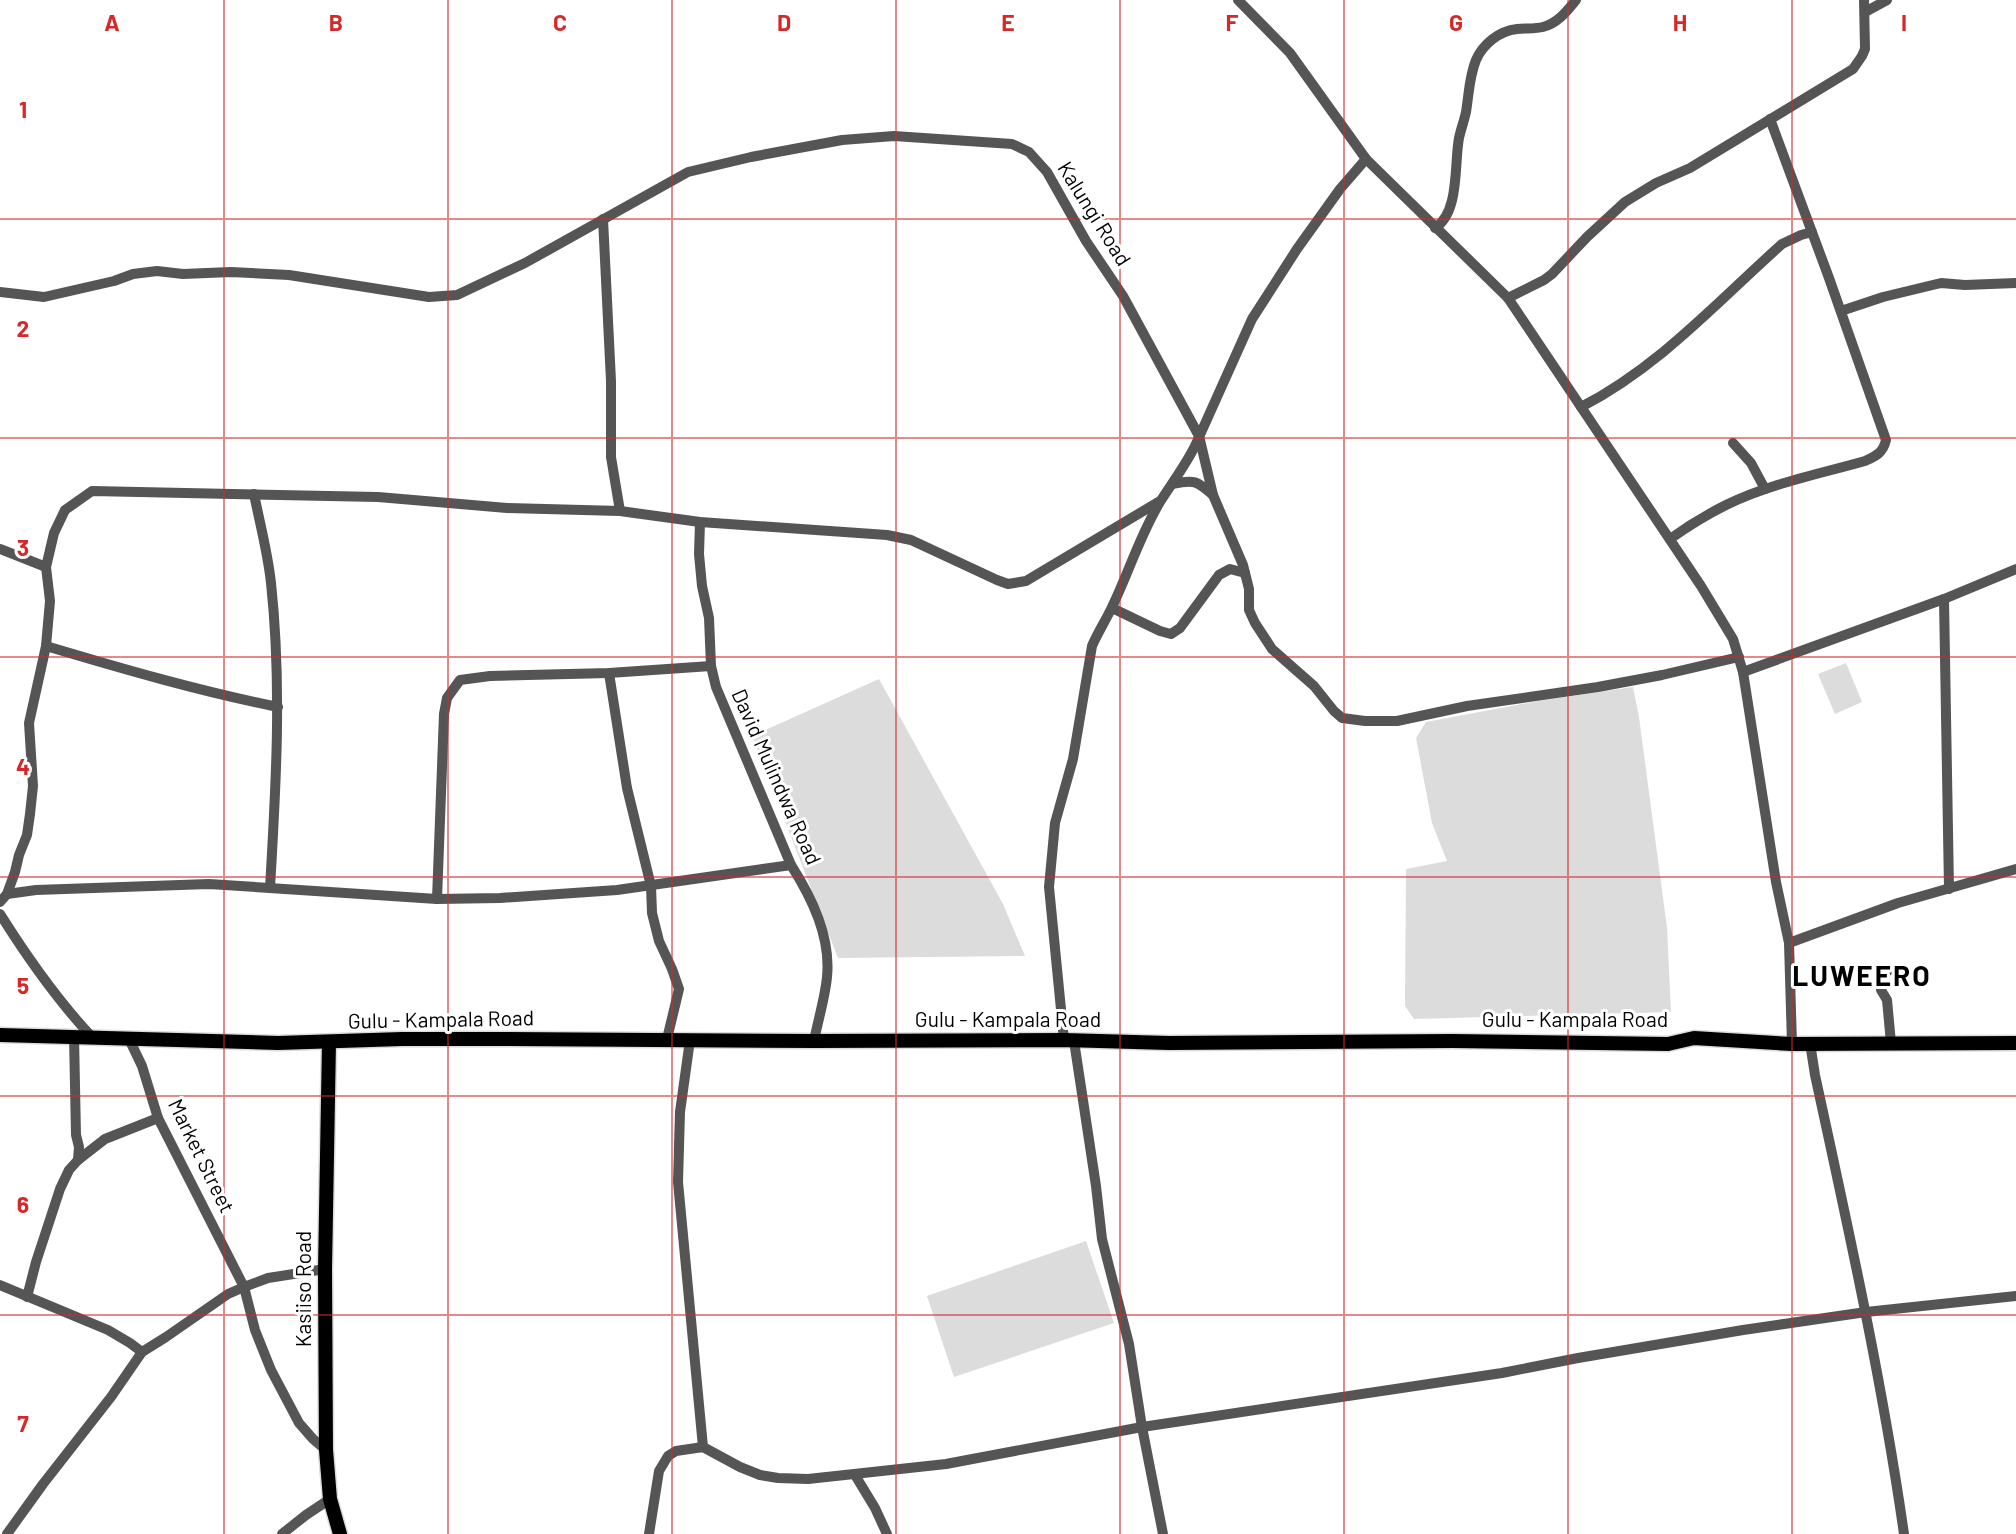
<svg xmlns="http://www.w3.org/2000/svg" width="2016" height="1534" font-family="Barlow,sans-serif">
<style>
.green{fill:#dcdcdc}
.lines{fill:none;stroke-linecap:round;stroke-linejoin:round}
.major-casing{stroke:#dbdbdb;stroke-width:17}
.minor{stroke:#555;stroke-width:10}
.major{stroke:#000;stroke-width:14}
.grid{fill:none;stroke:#d62828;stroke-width:2;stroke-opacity:0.55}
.labels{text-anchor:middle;stroke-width:6;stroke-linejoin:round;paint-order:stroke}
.street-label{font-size:21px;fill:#000;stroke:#fff}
.district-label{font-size:28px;font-weight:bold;letter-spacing:2px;fill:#000;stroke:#fff}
.grid-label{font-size:23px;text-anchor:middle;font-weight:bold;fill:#d62828;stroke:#fff;stroke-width:6;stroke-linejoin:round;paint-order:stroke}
</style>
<rect width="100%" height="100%" fill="#fff"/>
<g class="green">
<polygon points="1846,663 1862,702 1835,714 1818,674"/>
<polygon points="879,679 1003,904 1025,956 838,958 752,736"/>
<polygon points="1633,687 1639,717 1667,928 1671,1012 1414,1019 1405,1006 1406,869 1447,861 1432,823 1416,738 1426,722 1538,701"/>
<polygon points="1086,1241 1114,1323 954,1377 927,1296"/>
</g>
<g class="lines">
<defs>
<g id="major">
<polyline points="0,1035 278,1043 402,1039 492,1039 814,1041 1064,1040 1169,1043 1452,1041 1668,1044 1694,1038 1792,1044 2016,1043"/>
<polyline points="329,1042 325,1269 326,1450 330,1499 340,1534"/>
</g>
</defs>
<use href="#major" class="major-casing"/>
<g class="minor">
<polyline points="1238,0 1290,53 1366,159 1508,298 1701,586 1733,639 1743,672 1776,882 1789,943 1792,1044"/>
<polyline points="1865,12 1887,0"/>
<polyline points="603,219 611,381 611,457 620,511"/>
<path d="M1435 228C1460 212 1454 164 1459 138 1461 129 1464 121 1466 112 1469 94 1469 77 1476 60 1483 44 1499 31 1517 29 1526 28 1535 29 1543 27 1558 23 1567 11 1576 0"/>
<polyline points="0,292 44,297 114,281 133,274 157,271 183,274 231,272 289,275 429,297 457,295 525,263 688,172 751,157 842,140 894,136 1012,144 1029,152 1047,172 1086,241 1123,296 1199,436 1213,495 1243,565 1249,589 1249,610 1255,623 1272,649 1314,686 1334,711 1342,718 1365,721 1397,721 1467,706 1598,687 1662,675 1739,657"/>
<polyline points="1508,298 1544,280 1552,274 1587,237 1625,202 1656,183 1690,168 1853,69 1862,56 1865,49 1864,0"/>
<polyline points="1841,311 1883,297 1941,283 1965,285 2016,283"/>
<path d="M1581 407C1660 366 1716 303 1782 244L1801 235 1812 232"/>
<polyline points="1733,443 1751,463 1765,489"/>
<path d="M1173 484C1194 479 1197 481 1213 495"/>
<path d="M254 494C260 524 268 554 271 583 282 685 276 786 270 888"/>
<path d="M700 522 699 554 702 586 709 618 711 666 716 687 791 865C812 898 831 937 827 977 825 998 818 1020 814 1041"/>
<path d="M1670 539C1688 526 1706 515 1726 505 1769 484 1819 474 1865 461 1876 456 1883 453 1886 440L1829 278 1770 119"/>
<polyline points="0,549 46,567"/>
<polyline points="1944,599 1949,889"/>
<polyline points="1112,608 1160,631 1171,634 1180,628 1219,575 1230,569 1245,573"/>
<path d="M46 646C123 669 199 691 278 707"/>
<polyline points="1743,672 1944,599 2016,569"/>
<polyline points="609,673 627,788 651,886 652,913 659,941 672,969 679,989 667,1039"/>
<polyline points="7,894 36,890 209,884 437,899 500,898 617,890 791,865"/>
<polyline points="437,899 444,714 447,698 460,680 490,676 609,673 711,666"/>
<polyline points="0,902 7,894 15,872 19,855 27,835 30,814 33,786 29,723 46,646 50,601 46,567 54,533 65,510 92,491 378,497 507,508 620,511 700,522 887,535 911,540 997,580 1008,584 1026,581 1160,501"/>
<path d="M0 914C27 957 57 1000 92 1037"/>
<polyline points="1789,943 1898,903 2016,869"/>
<polyline points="1889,970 1885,973 1881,990 1887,1000 1891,1043"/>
<polyline points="74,1036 76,1135 79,1147 78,1160"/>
<polyline points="129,1039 142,1066 158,1118 244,1287 255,1330 271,1370 299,1423 313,1439 326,1450"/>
<polyline points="690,1040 680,1112 678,1182 703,1447"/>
<path d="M1064 1040 1049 887 1055 823 1073 759 1092 646C1098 632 1106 620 1112 607 1129 572 1140 535 1160 502 1172 483 1185 466 1195 446L1252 319 1297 249 1340 189 1366 159"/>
<polyline points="1074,1041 1096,1186 1102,1239 1129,1344 1142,1427 1163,1534"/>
<path d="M1810 1043 1815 1075C1848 1227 1882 1380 1904 1534"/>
<polyline points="0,1285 108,1330 130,1343 142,1352"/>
<polyline points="27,1297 36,1262 60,1189 69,1170 78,1160 105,1139 158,1118"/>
<polyline points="855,1475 875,1508 887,1534"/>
<polyline points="7,1534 43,1484 111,1397 142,1352 166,1337 228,1294 244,1287 268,1278 325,1269"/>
<polyline points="282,1534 306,1515 330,1499"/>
<polyline points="649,1534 659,1471 668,1456 676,1451 703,1447 740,1467 760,1475 778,1478 808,1479 946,1464 1142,1427 1502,1373 1578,1358 1743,1330 1866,1312 2016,1296"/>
</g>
<use href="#major" class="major"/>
</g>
<path class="grid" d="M224 0V1534M448 0V1534M672 0V1534M896 0V1534M1120 0V1534M1344 0V1534M1568 0V1534M1792 0V1534M0 219H2016M0 438H2016M0 657H2016M0 877H2016M0 1096H2016M0 1315H2016"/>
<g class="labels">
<g class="street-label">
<text transform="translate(1094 214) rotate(58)" y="7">Kalungi Road</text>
<text transform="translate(776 777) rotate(66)" y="7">David Mulindwa Road</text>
<text transform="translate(441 1020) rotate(-1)" y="7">Gulu - Kampala Road</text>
<text x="1008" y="1027">Gulu - Kampala Road</text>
<text x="1575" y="1027">Gulu - Kampala Road</text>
<text transform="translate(201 1156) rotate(64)" y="7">Market Street</text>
<text transform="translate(304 1289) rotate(-90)" y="7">Kasiiso Road</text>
</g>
<g class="district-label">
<text x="1862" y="986">LUWEERO</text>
</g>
</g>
<g class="grid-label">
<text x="112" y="31">A</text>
<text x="336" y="31">B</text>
<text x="560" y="31">C</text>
<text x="784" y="31">D</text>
<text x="1008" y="31">E</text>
<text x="1232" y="31">F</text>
<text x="1456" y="31">G</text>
<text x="1680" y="31">H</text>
<text x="1904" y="31">I</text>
<text x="23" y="118">1</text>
<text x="23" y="337">2</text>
<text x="23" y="556">3</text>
<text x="23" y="775">4</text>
<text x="23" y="994">5</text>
<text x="23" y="1213">6</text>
<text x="23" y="1432">7</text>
</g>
</svg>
